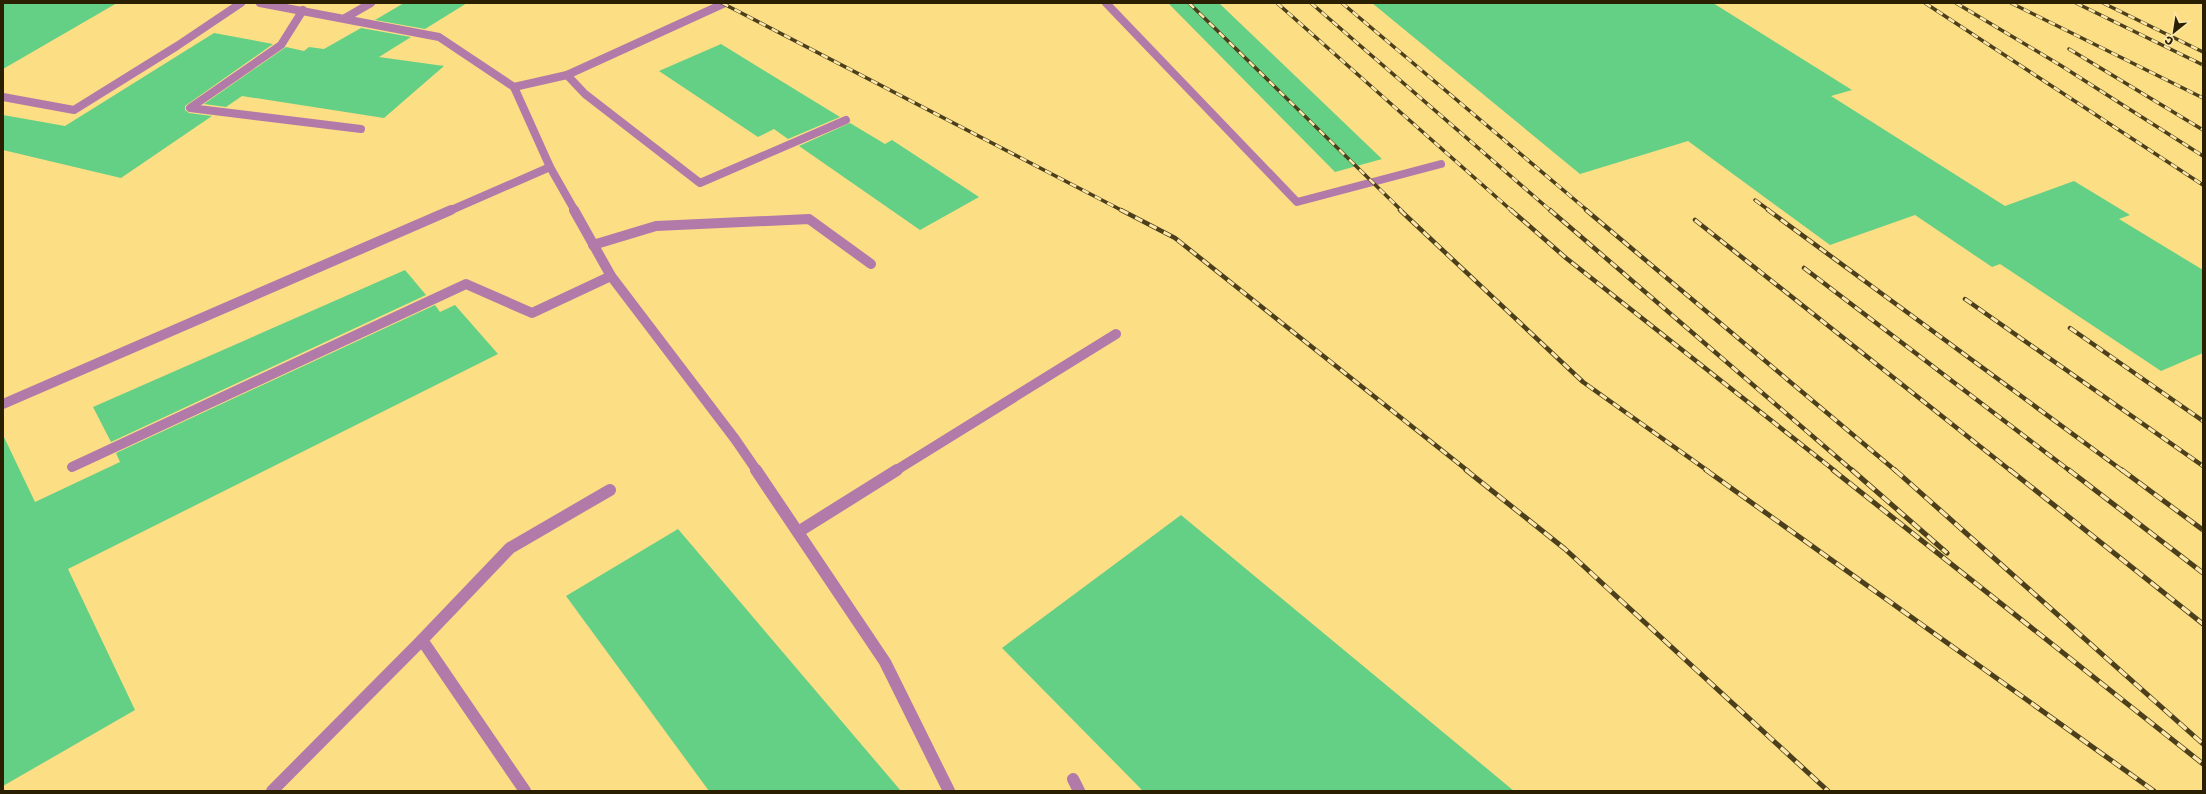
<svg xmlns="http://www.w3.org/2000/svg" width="2206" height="794" font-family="Rubik,sans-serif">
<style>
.built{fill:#fcde85}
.building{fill:#63d086}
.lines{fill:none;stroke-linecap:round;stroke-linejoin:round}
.minor-far2{stroke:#b17aa9;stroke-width:8}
.minor-far1{stroke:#b17aa9;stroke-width:10}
.minor{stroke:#b17aa9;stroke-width:12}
.rail-far2-casing{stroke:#4c3f1b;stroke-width:3.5}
.rail-far1-casing{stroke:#4c3f1b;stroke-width:4.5}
.rail-casing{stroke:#4c3f1b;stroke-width:5}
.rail-far2{stroke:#fde8a9;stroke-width:2.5;stroke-dasharray:7;stroke-linecap:butt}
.rail-far1{stroke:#fde8a9;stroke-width:3;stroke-dasharray:8;stroke-linecap:butt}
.rail{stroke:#fde8a9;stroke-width:3.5;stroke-dasharray:10;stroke-linecap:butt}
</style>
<rect width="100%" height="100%" fill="#fde8a9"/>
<rect class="built" x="3" y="3" width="2200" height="788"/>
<g class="building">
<polygon points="3,3 117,3 3,69"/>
<polygon points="404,3 467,3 425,29 375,20"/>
<polygon points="1168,3 1219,3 1382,159 1335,172"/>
<polygon points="1372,3 1713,3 1852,90 1831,96 2005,206 2074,181 2130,215 2119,219 2203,270 2203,353 2161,371 2000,264 1992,267 1915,215 1830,245 1688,141 1580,174"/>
<polygon points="361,28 411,37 379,57 444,66 384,118 242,96 226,107 204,104 286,47 304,51 309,47 324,49"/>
<polygon points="214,33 273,44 185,106 185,110 189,113 212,116 121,178 3,150 3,115 65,126"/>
<polygon points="721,44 840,117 788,139 774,129 758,137 659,71"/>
<polygon points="850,123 885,144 892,140 979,197 920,230 799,146"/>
<polygon points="405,270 426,295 111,442 93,407"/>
<polygon points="435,305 440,312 455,305 498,354 68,569 135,710 3,786 3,435 35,502 120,462 116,453"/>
<polygon points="1181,515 1514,791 1143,791 1002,648"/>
<polygon points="678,529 901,791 709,791 566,596"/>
</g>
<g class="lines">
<g class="minor-far2">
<polyline points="260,3 439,37 514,87 550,167 575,211"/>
<polyline points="1106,3 1297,202 1441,164"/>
<polyline points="303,10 281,45 190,108 361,129"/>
<polyline points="345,18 371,3"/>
<polyline points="567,75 585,94 700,183 846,120"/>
<polyline points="514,87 567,75 725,3"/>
<polyline points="3,97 74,110 177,46 241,3"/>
<polyline points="449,211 550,167"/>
</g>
<g class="minor-far1">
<polyline points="574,210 611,276 735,439 757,471"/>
<polyline points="593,245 656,226 809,219 871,264"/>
<polyline points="3,404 451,210"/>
<polyline points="72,467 466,284 532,313 611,276"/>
<polyline points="895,471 1116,334"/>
</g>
<g class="minor">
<polyline points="756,470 885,662 949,791"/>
<polyline points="798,532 897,470"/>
<polyline points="422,640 510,548 610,490"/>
<polyline points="1073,779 1079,791"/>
<polyline points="272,791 422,640 525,791"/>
</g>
<defs>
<g id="rail-far2">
<polyline points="722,3 1123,211"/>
<polyline points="1189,3 1402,211"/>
<polyline points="1277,3 1512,211"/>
<polyline points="1311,3 1551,211"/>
<polyline points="1342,3 1588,211"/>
<polyline points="1925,3 2203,185"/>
<polyline points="1956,3 2060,65 2203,156"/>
<polyline points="2011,3 2203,98"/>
<polyline points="2076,3 2203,65"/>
<polyline points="2103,3 2203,52"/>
<polyline points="2069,49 2203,130"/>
<polyline points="1755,200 1770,211"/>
</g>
<g id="rail-far1">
<polyline points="1121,210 1175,238 1468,471"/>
<polyline points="1400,210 1583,382 1708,471"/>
<polyline points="1511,210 1566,258 1835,471"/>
<polyline points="1550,210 1853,471"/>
<polyline points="1586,210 1896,471"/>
<polyline points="1768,210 2123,471"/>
<polyline points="1695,220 2011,471"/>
<polyline points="1804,268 2070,471"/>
<polyline points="1965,299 2203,466"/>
<polyline points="2070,328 2203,421"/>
</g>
<g id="rail">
<polyline points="1466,470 1565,549 1828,791"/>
<polyline points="1706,470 2154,791"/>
<polyline points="1833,470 2203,764"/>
<polyline points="1852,470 1947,553"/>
<polyline points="1895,470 2203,744"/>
<polyline points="2010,470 2203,624"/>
<polyline points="2069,470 2203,573"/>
<polyline points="2122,470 2203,530"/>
</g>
</defs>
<use href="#rail-far2" class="rail-far2-casing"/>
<use href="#rail-far1" class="rail-far1-casing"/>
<use href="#rail" class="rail-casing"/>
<use href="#rail-far2" class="rail-far2"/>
<use href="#rail-far1" class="rail-far1"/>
<use href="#rail" class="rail"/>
</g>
<rect width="2206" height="794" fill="none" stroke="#2a1f00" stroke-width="8"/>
<g transform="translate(2174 32) rotate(210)" stroke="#fde8a9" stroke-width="3" paint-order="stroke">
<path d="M0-3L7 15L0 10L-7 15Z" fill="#2a1f00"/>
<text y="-6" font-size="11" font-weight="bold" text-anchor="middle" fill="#2a1f00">С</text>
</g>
</svg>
